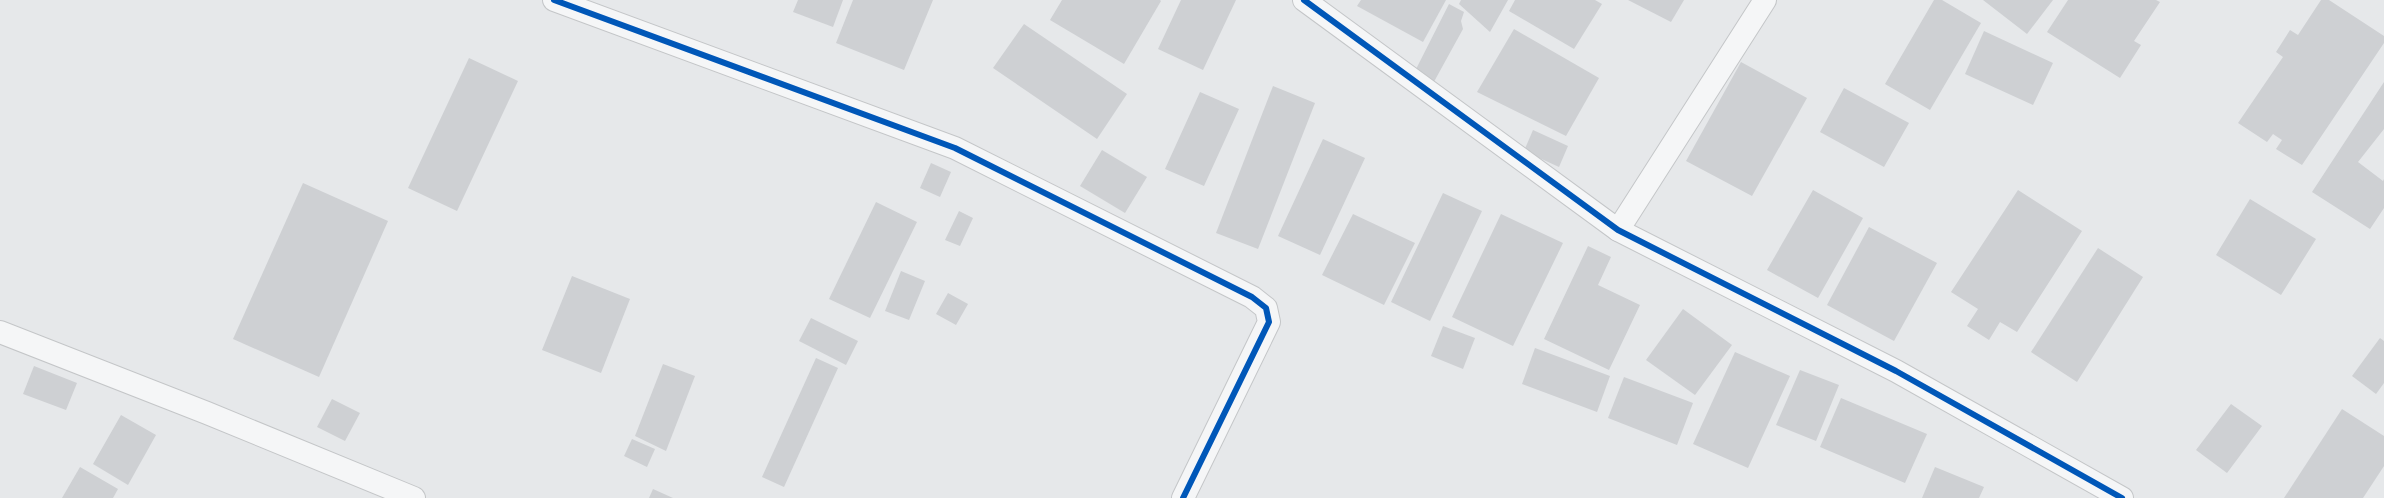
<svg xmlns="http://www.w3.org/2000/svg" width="2384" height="498" font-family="Jost,sans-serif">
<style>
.building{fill:#ced0d3}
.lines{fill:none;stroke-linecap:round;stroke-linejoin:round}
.minor-casing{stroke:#c4c6c8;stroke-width:24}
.minor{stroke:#f5f6f7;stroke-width:22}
.cycleway-casing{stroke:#f4f6f9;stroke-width:8}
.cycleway{stroke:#0057b8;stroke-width:6}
</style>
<rect width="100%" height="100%" fill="#e6e8ea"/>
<g class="building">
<polygon points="798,0 843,0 833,27 793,12"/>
<polygon points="853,0 933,0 904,70 836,43"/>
<polygon points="1062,0 1160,0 1161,1 1124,64 1050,20"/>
<polygon points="1181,0 1236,0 1203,70 1158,49"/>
<polygon points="1361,0 1446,0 1423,42 1357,6"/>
<polygon points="1461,0 1508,0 1490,32 1459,4"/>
<polygon points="1515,0 1595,0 1602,4 1574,49 1509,11"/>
<polygon points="1628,0 1684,0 1671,22"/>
<polygon points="1934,0 1942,0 1981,23 1930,110 1885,84"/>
<polygon points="1983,0 2053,0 2027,34"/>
<polygon points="2068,0 2156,0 2160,2 2134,41 2141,45 2120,78 2047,32"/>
<polygon points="2321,0 2329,0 2384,36 2384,43 2302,165 2276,149 2282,140 2273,134 2267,142 2238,123 2283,57 2276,52 2290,30 2298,35"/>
<polygon points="1449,4 1464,12 1461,21 1463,29 1430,89 1412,77"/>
<polygon points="1024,24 1127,94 1097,139 993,68"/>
<polygon points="1514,29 1599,78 1566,136 1477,92"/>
<polygon points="1984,31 2053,63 2033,105 1965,74"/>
<polygon points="469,58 518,81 457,211 408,188"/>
<polygon points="1741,62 1807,98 1752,196 1686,161"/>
<polygon points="2384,82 2384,129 2358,162 2383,181 2384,179 2384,208 2370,229 2312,192"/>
<polygon points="1273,86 1315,103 1258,249 1216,233"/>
<polygon points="1844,88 1909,123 1884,167 1820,132"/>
<polygon points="1200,92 1239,109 1204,186 1165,169"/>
<polygon points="1533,130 1568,146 1559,167 1524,151"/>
<polygon points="1323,139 1365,158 1320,255 1278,236"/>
<polygon points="1102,150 1147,177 1125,213 1080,186"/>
<polygon points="931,163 951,172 940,197 920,188"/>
<polygon points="303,183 388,221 319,377 233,339"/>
<polygon points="1813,190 1863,218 1818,298 1767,270"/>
<polygon points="2018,190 2082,231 2017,332 2000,322 1989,340 1967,326 1978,309 1951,292"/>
<polygon points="1443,193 1482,211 1430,321 1391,302"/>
<polygon points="2250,199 2316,239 2281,295 2216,255"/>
<polygon points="876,202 917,222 870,318 829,299"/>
<polygon points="959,211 973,218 960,246 945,240"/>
<polygon points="1353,214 1415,243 1384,305 1322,275"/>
<polygon points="1501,214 1563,243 1513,346 1452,317"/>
<polygon points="1869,227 1937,263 1894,341 1827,305"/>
<polygon points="1588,246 1611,257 1598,285 1640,305 1609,370 1544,339"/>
<polygon points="2098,248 2143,277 2077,382 2031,352"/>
<polygon points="901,271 925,281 909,320 885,311"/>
<polygon points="572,276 630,299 601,373 542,350"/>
<polygon points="948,293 968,304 956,325 936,314"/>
<polygon points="1683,309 1732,345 1695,395 1646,360"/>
<polygon points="811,318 858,341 846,365 799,341"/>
<polygon points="1443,326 1475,338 1463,369 1431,356"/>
<polygon points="2380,338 2384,341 2384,383 2376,394 2352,376"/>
<polygon points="1535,348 1610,376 1597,412 1522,384"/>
<polygon points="1735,352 1790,376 1748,468 1693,444"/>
<polygon points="816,358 838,368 784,487 762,477"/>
<polygon points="663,364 695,376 666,451 635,436"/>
<polygon points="34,366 77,383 66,410 23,394"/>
<polygon points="1800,370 1839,385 1816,441 1776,425"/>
<polygon points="1624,377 1693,403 1677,445 1608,418"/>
<polygon points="1841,398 1927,434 1905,483 1820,447"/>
<polygon points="332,399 360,413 345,441 317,427"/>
<polygon points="2231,404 2262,426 2227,473 2196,450"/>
<polygon points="2342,409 2384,436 2384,466 2363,498 2284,498"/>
<polygon points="121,415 156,435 128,485 93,464"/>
<polygon points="632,439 655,449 647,467 624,456"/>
<polygon points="80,467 118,489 113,498 62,498"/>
<polygon points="1935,467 1984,487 1979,498 1922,498"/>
<polygon points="653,489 673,498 649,498"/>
</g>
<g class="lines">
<defs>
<g id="minor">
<polyline points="554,0 955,148 1252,297 1266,308 1269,322 1183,498"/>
<polyline points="1304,0 1618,230 1896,371 2122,498"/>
<polyline points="1618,230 1765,0"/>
<polyline points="0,332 207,413 414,498"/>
</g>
</defs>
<use href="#minor" class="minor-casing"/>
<use href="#minor" class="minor"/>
<defs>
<g id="cycleway">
<polyline points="554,0 955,148 1252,297 1266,308 1269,322 1183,498"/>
<polyline points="1304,0 1618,230 1896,371 2122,498"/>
</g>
</defs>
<use href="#cycleway" class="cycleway-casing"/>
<use href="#cycleway" class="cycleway"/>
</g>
</svg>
